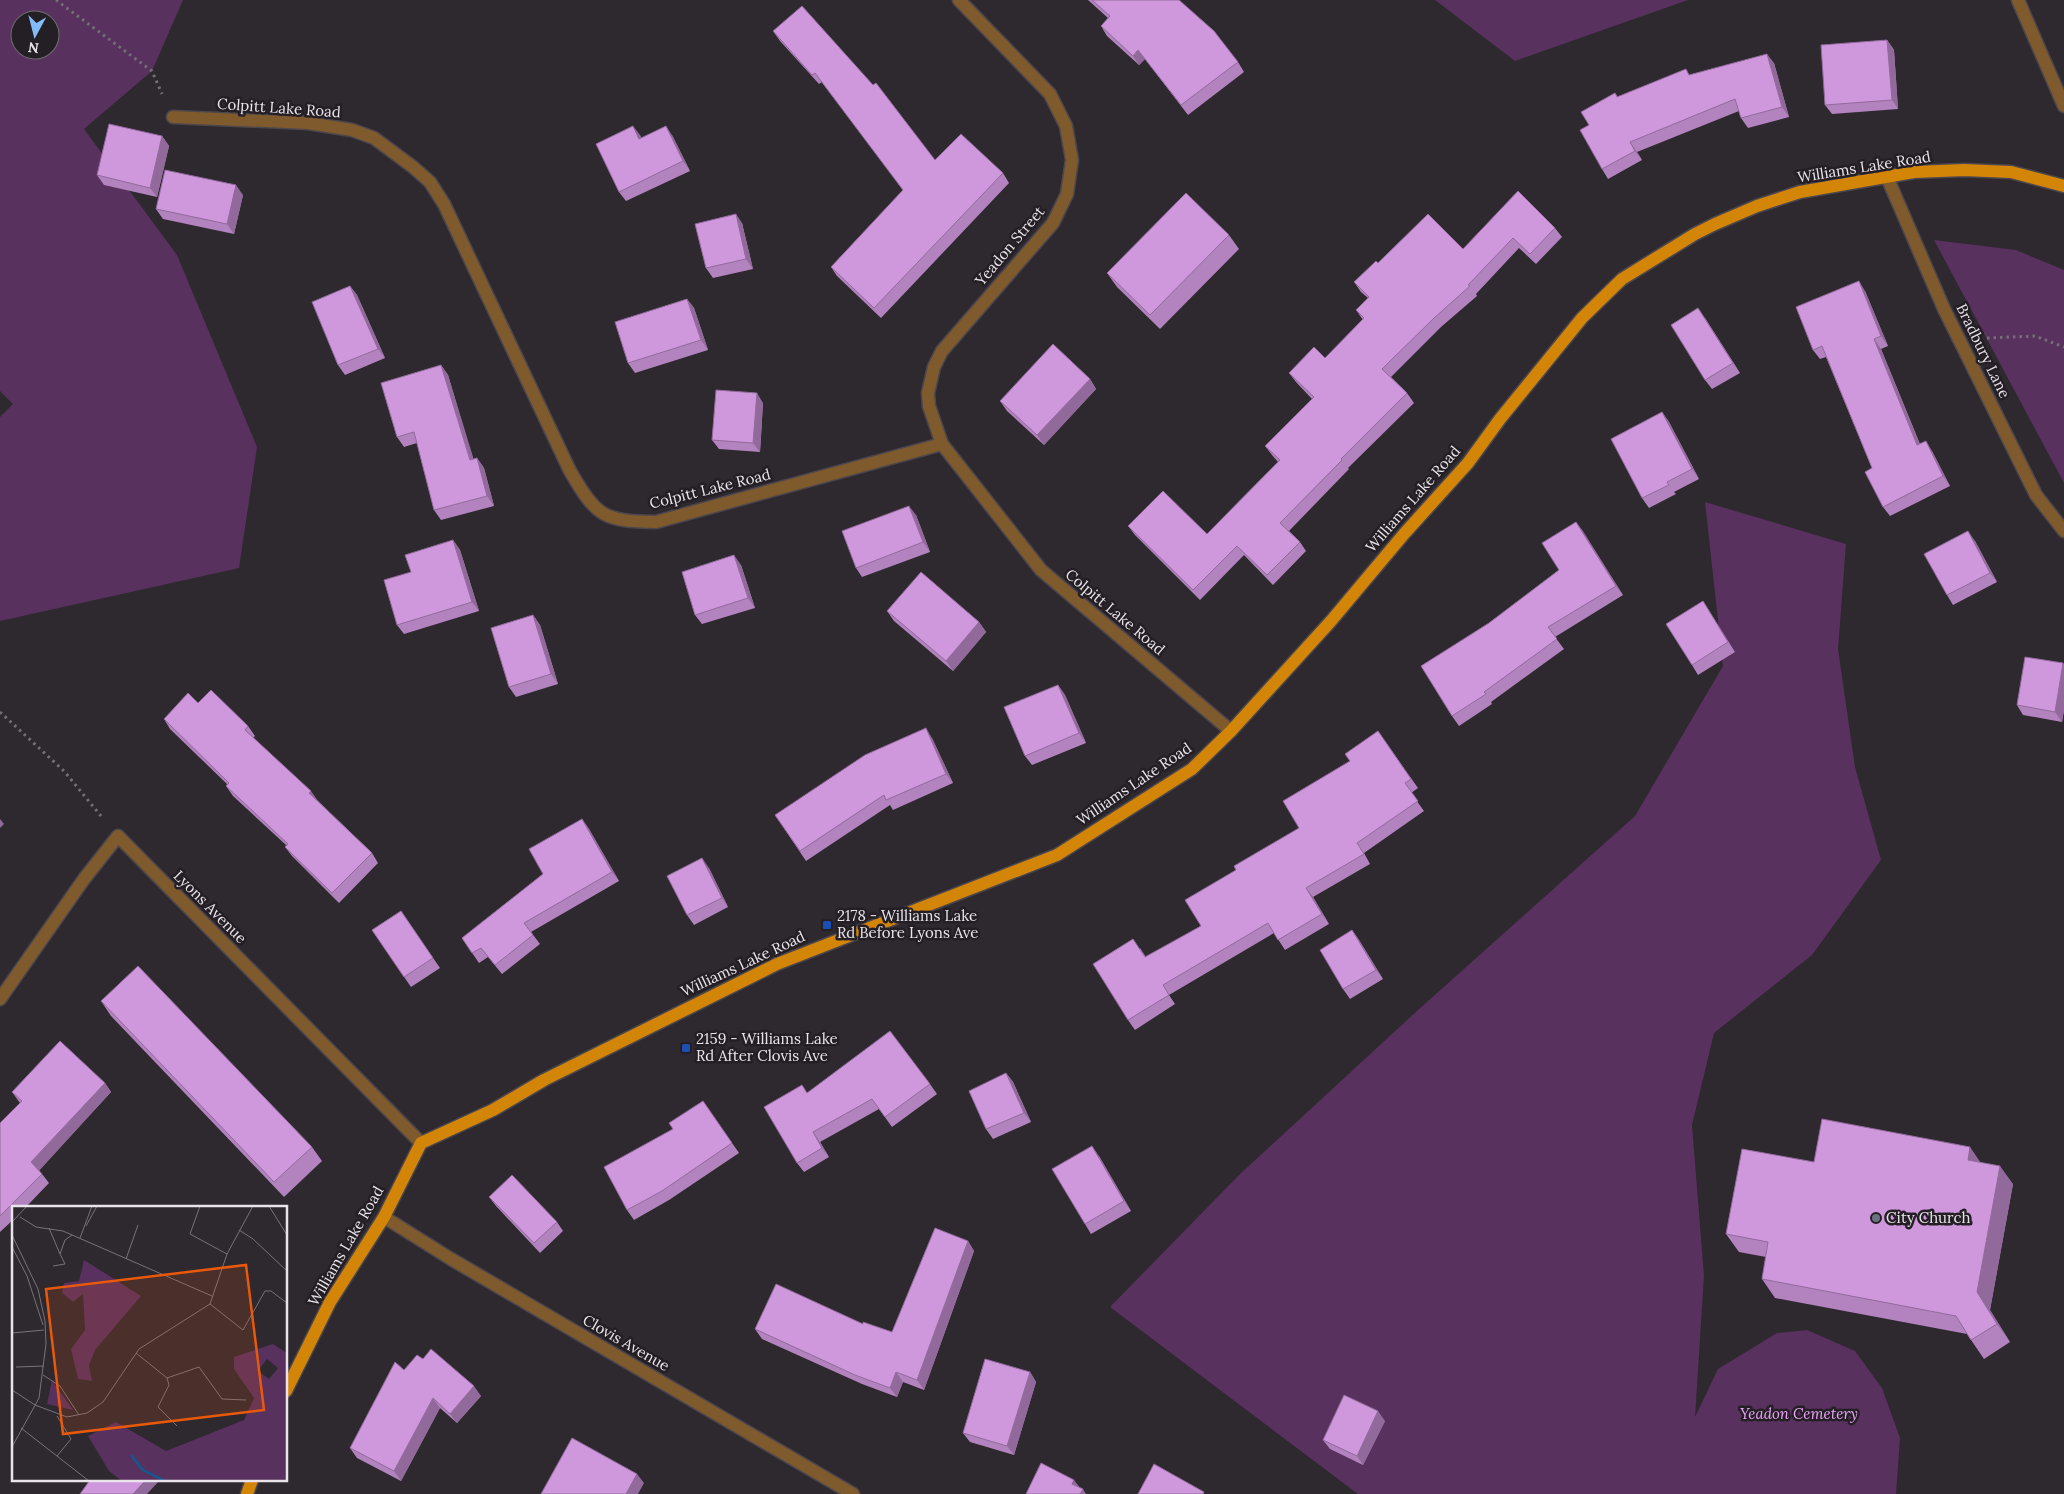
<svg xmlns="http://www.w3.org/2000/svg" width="2064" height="1494" font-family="Lora,serif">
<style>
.green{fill:#58315e;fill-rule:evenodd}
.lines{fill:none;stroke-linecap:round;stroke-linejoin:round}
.minor-casing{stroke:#4c464d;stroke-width:15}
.major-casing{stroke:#4c464d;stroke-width:15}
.path{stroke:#746f75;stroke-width:3;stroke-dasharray:2.5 4;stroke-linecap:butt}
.minor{stroke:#7f5a2d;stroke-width:12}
.major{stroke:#d38507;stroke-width:12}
.wall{fill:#b283be}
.shaded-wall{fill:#916a9b}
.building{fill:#cf98dd;stroke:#916a9b}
.transit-dot{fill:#1a4fb4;stroke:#241f25;stroke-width:2}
.worship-dot{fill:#6b7280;stroke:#241f25;stroke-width:2}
.labels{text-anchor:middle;stroke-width:5;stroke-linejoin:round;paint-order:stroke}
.street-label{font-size:15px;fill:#e8e4e9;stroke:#241f25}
.poi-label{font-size:15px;fill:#e8e4e9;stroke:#241f25;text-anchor:start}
.park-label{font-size:15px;font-style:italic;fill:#eda2fa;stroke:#241f25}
.inset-river{fill:none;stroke:#125a92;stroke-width:2.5}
.inset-road{fill:none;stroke:#787379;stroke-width:1}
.view{fill:#e8590c;fill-opacity:0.15;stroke:#e8590c;stroke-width:2.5}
.inset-edge{fill:none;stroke:#e8e4e9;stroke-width:2.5}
</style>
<rect width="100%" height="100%" fill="#2e282f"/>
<g class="green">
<path d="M0 0H183L152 71 84 129 177 255 257 447 239 568 0 621V417L13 404 0 391ZM20 20H50V50H20Z"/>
<polygon points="1435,0 1688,0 1515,61"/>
<polygon points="1934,240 2016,250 2064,270 2064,483"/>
<polygon points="1705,502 1846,544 1838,649 1855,767 1881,860 1812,955 1714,1033 1692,1125 1704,1276 1695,1417 1718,1369 1777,1333 1807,1330 1855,1351 1882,1388 1900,1438 1896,1494 1358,1494 1110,1307 1239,1175 1418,1010 1635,816 1723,666"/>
</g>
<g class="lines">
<defs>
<g id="minor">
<polyline points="959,0 1050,94 1066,126 1072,160 1067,194 1053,223 942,351 934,367 928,393 929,406 942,444 1041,570 1231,731"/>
<polyline points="2018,0 2064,106"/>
<path d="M173 117 308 123 352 130 374 138 413 167 430 182 444 204 570 471C597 517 603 521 656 522L942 444"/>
<polyline points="1887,177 1944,309 2036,495 2064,531"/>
<polyline points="0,999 84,879 118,836 421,1143"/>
<polyline points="384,1217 451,1259 853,1494"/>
</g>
<g id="major">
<polyline points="286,1391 330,1302 384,1217 421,1143 493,1110 544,1080 777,964 1057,855 1192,769 1231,731 1331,621 1404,534 1468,463 1500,419 1582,318 1622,279 1695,234 1715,224 1757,206 1800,192 1914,172 1964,170 2011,172 2064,186"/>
<polyline points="247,1494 252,1480"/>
</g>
</defs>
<use href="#minor" class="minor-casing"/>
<use href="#major" class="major-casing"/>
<g class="path">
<polyline points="56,0 152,71 162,94"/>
<polyline points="1987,338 2035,336 2064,347"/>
<polyline points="0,712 64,771 101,816"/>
</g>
<use href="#minor" class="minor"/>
<use href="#major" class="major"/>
</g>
<g class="wall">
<polygon points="1088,0 1179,0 1238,62 1244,72 1188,115 1145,59 1139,65 1107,36 1101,26 1108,18"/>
<polygon points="773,31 935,160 1003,173 1009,183 881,318 837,276 831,267 903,190 822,82 819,84 780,41"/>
<polygon points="1887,40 1894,50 1898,109 1832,114 1825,105"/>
<polygon points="1774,63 1789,117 1748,128 1741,118 1739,111 1637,152 1642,160 1608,179 1602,169 1589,125 1615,93 1618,97 1690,75"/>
<polygon points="640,135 641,138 672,135 690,171 626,201 619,192"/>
<polygon points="162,136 169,146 157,197 104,185 97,175"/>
<polygon points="243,195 234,234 163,219 156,209"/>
<polygon points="742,223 753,269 713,278 706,268"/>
<polygon points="1555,228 1562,237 1536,264 1519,248 1476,294 1477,296 1441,327 1391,377 1407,393 1414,403 1348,468 1349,469 1289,531 1300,542 1306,551 1273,585 1244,555 1200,600 1135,535 1128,526 1207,534 1278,462 1272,455 1265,446 1312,399 1296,382 1289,373 1325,358 1363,320 1356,310 1368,298 1361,292 1354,282 1378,263 1463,249"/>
<polygon points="1229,235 1239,249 1160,329 1117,287 1107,273"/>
<polygon points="350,286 357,295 385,358 345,375 338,365"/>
<polygon points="1865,291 1888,346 1881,349 1920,444 1932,451 1950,486 1890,516 1883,507 1872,468 1826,357 1820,359 1813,350"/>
<polygon points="687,299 694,308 708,350 635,373 628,363"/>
<polygon points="1705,318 1740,373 1712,389 1705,380"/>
<polygon points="441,365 448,375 473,460 477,458 484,468 494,506 441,520 434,510 417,443 404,447 397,437"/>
<polygon points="1090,379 1096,389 1044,445 1007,411 1000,401"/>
<polygon points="763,403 760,452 719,449 712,440"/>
<polygon points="1662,412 1669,422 1699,479 1674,492 1676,494 1649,508 1642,498"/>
<polygon points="916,515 930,552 862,577 856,568"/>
<polygon points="1576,522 1623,595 1555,637 1564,649 1491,702 1492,704 1459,726 1452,716 1489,623 1559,570"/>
<polygon points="453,540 460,550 479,611 404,634 397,625 411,572"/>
<polygon points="1975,541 1997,582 1953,605 1947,595"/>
<polygon points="741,565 755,608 702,624 695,615"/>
<polygon points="1703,601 1735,652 1698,675 1692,665"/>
<polygon points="887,611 979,622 986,632 953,671 894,621"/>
<polygon points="533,615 540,625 558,684 516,697 509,687"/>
<polygon points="2064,664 2064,710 2062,722 2023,715 2017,705"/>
<polygon points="1058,685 1065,695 1086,743 1032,765 1025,756"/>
<polygon points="198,703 248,726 255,736 253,738 372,853 378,863 339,903 292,856 285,847 286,845 233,796 226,786 227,784 170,729 164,719"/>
<polygon points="1378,731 1418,788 1411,793 1424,811 1364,853 1370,864 1313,897 1329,924 1285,950 1274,933 1169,995 1175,1004 1135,1030 1128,1020 1140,948 1146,957 1201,926 1236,870 1299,828"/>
<polygon points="932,738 953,783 893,810 890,805 806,861 775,815"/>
<polygon points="582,819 589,829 619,881 531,932 540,944 502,974 488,957 479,963 462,938 543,874"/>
<polygon points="709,868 728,907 694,925 687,915"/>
<polygon points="401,911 440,968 411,987 372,930"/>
<polygon points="1352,930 1359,940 1383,979 1350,999 1343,989"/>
<polygon points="101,1001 312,1147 322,1161 284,1197 111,1016"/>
<polygon points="1006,1073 1013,1082 1031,1122 993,1139 986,1129"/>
<polygon points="105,1083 111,1092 39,1170 49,1183 25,1208 14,1208 14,1219 0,1232 0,1123 20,1103 12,1092"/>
<polygon points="930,1084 937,1094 892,1127 879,1109 820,1142 829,1157 804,1172 797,1163 807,1092"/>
<polygon points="703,1101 739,1153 669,1200 634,1220 627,1210 673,1129"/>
<polygon points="1099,1156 1131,1211 1091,1234 1085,1224"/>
<polygon points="1814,1162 1981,1163 2013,1184 1990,1310 2010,1342 1984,1359 1967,1334 1775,1298 1762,1279 1766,1257 1739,1252 1726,1234"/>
<polygon points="489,1197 557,1222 563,1231 540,1253 496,1206"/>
<polygon points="968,1241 974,1251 924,1390 903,1382 897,1397 862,1384 762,1339 755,1329 863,1324 892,1332"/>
<polygon points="423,1359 481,1396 457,1423 440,1408 401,1481 357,1458 350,1448 404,1370"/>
<polygon points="1030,1372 1036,1382 1014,1455 970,1442 963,1433"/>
<polygon points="1385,1421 1363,1465 1330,1449 1323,1440"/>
</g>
<g class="shaded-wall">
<polygon points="1887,40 1894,50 1898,109 1892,100"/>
<polygon points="1138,50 1145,59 1139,65 1133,56"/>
<polygon points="1767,54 1774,63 1789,117 1782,107"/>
<polygon points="633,126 640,135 646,149 639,139"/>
<polygon points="666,126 672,135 690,171 683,161"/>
<polygon points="162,136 169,146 157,197 150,188"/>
<polygon points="1630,142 1637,152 1642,160 1635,151"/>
<polygon points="236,185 243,195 234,234 227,224"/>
<polygon points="736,214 742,223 753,269 746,259"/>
<polygon points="1859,281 1865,291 1888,346 1881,336"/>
<polygon points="350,286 357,295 385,358 378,349"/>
<polygon points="687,299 694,308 708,350 701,340"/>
<polygon points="1698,308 1705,318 1740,373 1733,363"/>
<polygon points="1874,339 1881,349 1924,455 1917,445"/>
<polygon points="441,365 448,375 477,470 470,460"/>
<polygon points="1090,379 1096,389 1044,445 1037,435"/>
<polygon points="757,393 763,403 760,452 753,443"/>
<polygon points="1662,412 1669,422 1699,479 1692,469"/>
<polygon points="1926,441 1932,451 1950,486 1943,476"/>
<polygon points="477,458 484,468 494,506 487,496"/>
<polygon points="909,506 916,515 930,552 923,542"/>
<polygon points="1576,522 1583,531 1623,595 1616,586"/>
<polygon points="1968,531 1975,541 1997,582 1990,573"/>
<polygon points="453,540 460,550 479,611 472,602"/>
<polygon points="734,555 741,565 755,608 748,598"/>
<polygon points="533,615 540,625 558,684 551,674"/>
<polygon points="979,622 986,632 953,671 946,661"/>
<polygon points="2063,663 2064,664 2064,710 2062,722 2055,712"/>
<polygon points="1058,685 1065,695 1086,743 1079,733"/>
<polygon points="926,728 932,738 953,783 946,774"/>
<polygon points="311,791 318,801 309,793"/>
<polygon points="0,819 4,824 0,828"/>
<polygon points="582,819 589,829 619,881 612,872"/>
<polygon points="702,858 709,868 728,907 722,898"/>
<polygon points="1306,888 1313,897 1329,924 1322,914"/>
<polygon points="1352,930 1359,940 1383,979 1376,970"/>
<polygon points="1006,1073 1013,1082 1031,1122 1024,1113"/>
<polygon points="105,1083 111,1092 38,1172 31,1162"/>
<polygon points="813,1132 820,1142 829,1157 822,1148"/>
<polygon points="1092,1146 1099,1156 1131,1211 1124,1201"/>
<polygon points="1970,1147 1983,1166 1968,1160"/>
<polygon points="2000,1166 2013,1184 1990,1310 2010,1342 1997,1324 1977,1292"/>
<polygon points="968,1241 974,1251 924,1390 917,1380"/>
<polygon points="896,1372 903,1382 897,1397 890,1388"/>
<polygon points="1030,1372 1036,1382 1014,1455 1007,1446"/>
<polygon points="474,1386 481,1396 457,1423 450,1414"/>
<polygon points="433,1398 440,1408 401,1481 394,1471"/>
<polygon points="1378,1411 1385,1421 1363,1465 1357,1456"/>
<polygon points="637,1474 644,1483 638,1494 626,1494"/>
<polygon points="146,1480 160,1480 147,1494 133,1494"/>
<polygon points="1074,1480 1081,1489 1072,1484"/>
<polygon points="1083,1489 1086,1494 1080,1494"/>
</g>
<g class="building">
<polygon points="1092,0 1179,0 1214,31 1238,62 1181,105 1138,50 1133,56 1101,26 1110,16"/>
<polygon points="802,6 873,85 876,83 935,160 961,134 1003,173 874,308 831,267 903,190 815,73 812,75 773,31"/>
<polygon points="1887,40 1892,100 1825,105 1821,45"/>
<polygon points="1767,54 1782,107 1741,118 1735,99 1630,142 1635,151 1602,169 1580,130 1589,125 1581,112 1615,93 1617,97 1686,69 1689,75"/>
<polygon points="109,124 162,136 150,188 97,175"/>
<polygon points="633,126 639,139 666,126 683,161 619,192 596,144"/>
<polygon points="165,170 236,185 227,224 156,209"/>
<polygon points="1518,191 1555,228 1530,254 1513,238 1468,285 1470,286 1434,318 1382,369 1407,393 1341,459 1342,460 1280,523 1300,542 1267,575 1237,546 1193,590 1128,526 1163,491 1207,534 1280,460 1265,446 1314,397 1289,373 1314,347 1325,358 1364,318 1356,310 1369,297 1354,282 1376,261 1378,263 1428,214 1463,249"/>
<polygon points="1186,193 1229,235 1150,315 1107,273"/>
<polygon points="736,214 746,259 706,268 695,224"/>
<polygon points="1859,281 1881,336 1874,339 1917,445 1926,441 1943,476 1883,507 1865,472 1872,468 1822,346 1813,350 1796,307"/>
<polygon points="350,286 378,349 338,365 312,302"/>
<polygon points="687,299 701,340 628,363 615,322"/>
<polygon points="1698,308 1733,363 1705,380 1671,325"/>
<polygon points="1053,344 1090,379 1037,435 1000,401"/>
<polygon points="441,365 470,460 477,458 487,496 434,510 414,432 397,437 381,383"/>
<polygon points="716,390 757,393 753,443 712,440"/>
<polygon points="1662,412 1692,469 1667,482 1669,485 1642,498 1611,439"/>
<polygon points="909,506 923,542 856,568 842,531"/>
<polygon points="1576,522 1616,586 1548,627 1557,639 1484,692 1486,694 1452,716 1421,666 1489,623 1559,570 1542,543"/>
<polygon points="1968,531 1990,573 1947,595 1924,554"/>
<polygon points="453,540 472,602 397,625 384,580 411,572 405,555"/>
<polygon points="734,555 748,598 695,615 682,572"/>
<polygon points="921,572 979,622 946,661 887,611"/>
<polygon points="1703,601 1728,642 1692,665 1666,624"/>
<polygon points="533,615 551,674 509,687 491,628"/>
<polygon points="2025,657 2063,663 2055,712 2017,705"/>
<polygon points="1058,685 1079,733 1025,756 1004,707"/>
<polygon points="211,690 248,726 245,730 311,791 309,793 372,853 332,893 285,847 288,844 226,786 229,783 164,719 188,693 198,703"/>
<polygon points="926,728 946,774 886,800 884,795 800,851 775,815 865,755"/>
<polygon points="1378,731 1411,779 1405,783 1418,801 1357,843 1364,854 1306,888 1322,914 1278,940 1268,923 1163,985 1169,995 1128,1020 1093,964 1133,939 1145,957 1201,926 1185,900 1236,870 1234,866 1299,828 1283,801 1350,761 1345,754"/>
<polygon points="582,819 612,872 524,923 533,935 495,965 481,948 472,953 462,938 543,874 529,849"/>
<polygon points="702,858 722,898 687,915 667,876"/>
<polygon points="401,911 433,958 404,977 372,930"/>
<polygon points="1352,930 1376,970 1343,989 1320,950"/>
<polygon points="138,966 312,1147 274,1182 101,1001"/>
<polygon points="890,1031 930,1084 885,1117 872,1099 813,1132 822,1148 797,1163 764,1107 802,1085 807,1093"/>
<polygon points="60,1041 105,1083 31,1162 42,1174 0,1216 0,1123 22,1101 12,1092"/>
<polygon points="1006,1073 1024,1113 986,1129 969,1091"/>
<polygon points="703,1101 732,1143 662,1191 627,1210 604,1167 673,1129 669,1123"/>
<polygon points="1822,1119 1970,1147 1968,1160 2000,1166 1977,1292 1997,1324 1971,1340 1956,1316 1762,1279 1768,1242 1726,1234 1742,1149 1814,1162"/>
<polygon points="1092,1146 1124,1201 1085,1224 1052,1169"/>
<polygon points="512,1175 557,1222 534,1243 489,1197"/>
<polygon points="935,1228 968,1241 917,1380 896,1372 890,1388 855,1375 755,1329 776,1284 863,1324 863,1322 892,1332"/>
<polygon points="431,1349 474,1386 450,1414 433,1398 394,1471 350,1448 395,1362 404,1370 417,1355 423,1359"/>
<polygon points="985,1359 1030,1372 1007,1446 963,1433"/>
<polygon points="1344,1395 1378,1411 1357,1456 1323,1440"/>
<polygon points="572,1438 637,1474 626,1494 541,1494"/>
<polygon points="1041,1463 1074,1480 1072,1484 1083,1489 1080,1494 1026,1494"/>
<polygon points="1154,1464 1204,1492 1203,1494 1138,1494"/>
<polygon points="90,1480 146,1480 133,1494 80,1494"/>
</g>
<g class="transit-dot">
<rect x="822" y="920" width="10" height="10" rx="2.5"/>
<rect x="681" y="1043" width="10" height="10" rx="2.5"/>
</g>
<circle class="worship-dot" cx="1876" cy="1218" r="5"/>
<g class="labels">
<g class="street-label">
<text transform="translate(279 108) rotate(4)" y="5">Colpitt Lake Road</text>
<text transform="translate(1864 167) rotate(-9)" y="5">Williams Lake Road</text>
<text transform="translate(1010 246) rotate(-50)" y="5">Yeadon Street</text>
<text transform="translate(1983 351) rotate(64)" y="5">Bradbury Lane</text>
<text transform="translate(710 489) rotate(-14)" y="5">Colpitt Lake Road</text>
<text transform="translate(1413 499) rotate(-49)" y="5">Williams Lake Road</text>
<text transform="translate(1115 612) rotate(40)" y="5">Colpitt Lake Road</text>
<text transform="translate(1134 784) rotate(-34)" y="5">Williams Lake Road</text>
<text transform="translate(210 907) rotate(45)" y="5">Lyons Avenue</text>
<text transform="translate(743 964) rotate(-25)" y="5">Williams Lake Road</text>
<text transform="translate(346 1246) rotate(-60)" y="5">Williams Lake Road</text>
<text transform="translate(626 1343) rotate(30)" y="5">Clovis Avenue</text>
</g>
<g class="poi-label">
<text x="837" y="921">2178 - Williams Lake<tspan x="837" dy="17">Rd Before Lyons Ave</tspan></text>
<text x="696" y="1044">2159 - Williams Lake<tspan x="696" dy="17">Rd After Clovis Ave</tspan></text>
<text x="1886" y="1223">City Church</text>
</g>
<g class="park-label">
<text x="1799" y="1419">Yeadon Cemetery</text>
</g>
</g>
<g transform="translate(12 1206)">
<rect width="275" height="275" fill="#2e282f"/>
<path d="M72 54 129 90 83 144 77 160 80 175 66 173 59 143 73 124 71 88 61 96 50 87 52 77 67 75ZM261 138 275 147V275H110L97 265 76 230 104 216 154 245 232 214 242 192 222 163V151ZM255 153 266 162 257 173 246 165ZM40 174 61 204 35 198Z" fill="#58315e" fill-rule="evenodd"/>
<path class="inset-river" d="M119 249 131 264 153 275"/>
<path class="inset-road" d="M188 0 178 28 215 48M257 0 275 29M8 11 24 21 51 25 200 90M0 16 15 0M74 20 85 0M37 22 48 48M227 24 241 33 275 65M0 29 26 83 33 115 34 138 27 192 0 241M68 32 80 0M0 41 15 70 31 119M114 53 126 19M41 60 53 58 48 48 53 34 60 29M198 98 231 124 253 85H259L275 97M0 127 32 124M124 147 155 172M4 161 32 160M31 169 48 180 67 209M155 172 187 161 210 193 234 194M155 172 157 179 146 201 165 220M0 184 23 199M23 199 55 211 75 207 91 196 127 143 198 98 215 48 241 0M9 222 77 275M45 250 59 233 45 210"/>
<path class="view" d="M234 59 252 204 51 228 34 83Z"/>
<rect width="275" height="275" class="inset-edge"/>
</g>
<g transform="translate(35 35) rotate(187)"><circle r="24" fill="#241f25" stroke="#726e73"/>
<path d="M0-4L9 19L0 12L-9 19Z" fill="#83bcfb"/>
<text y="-8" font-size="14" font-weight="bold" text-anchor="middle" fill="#e8e4e9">N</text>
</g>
</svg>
